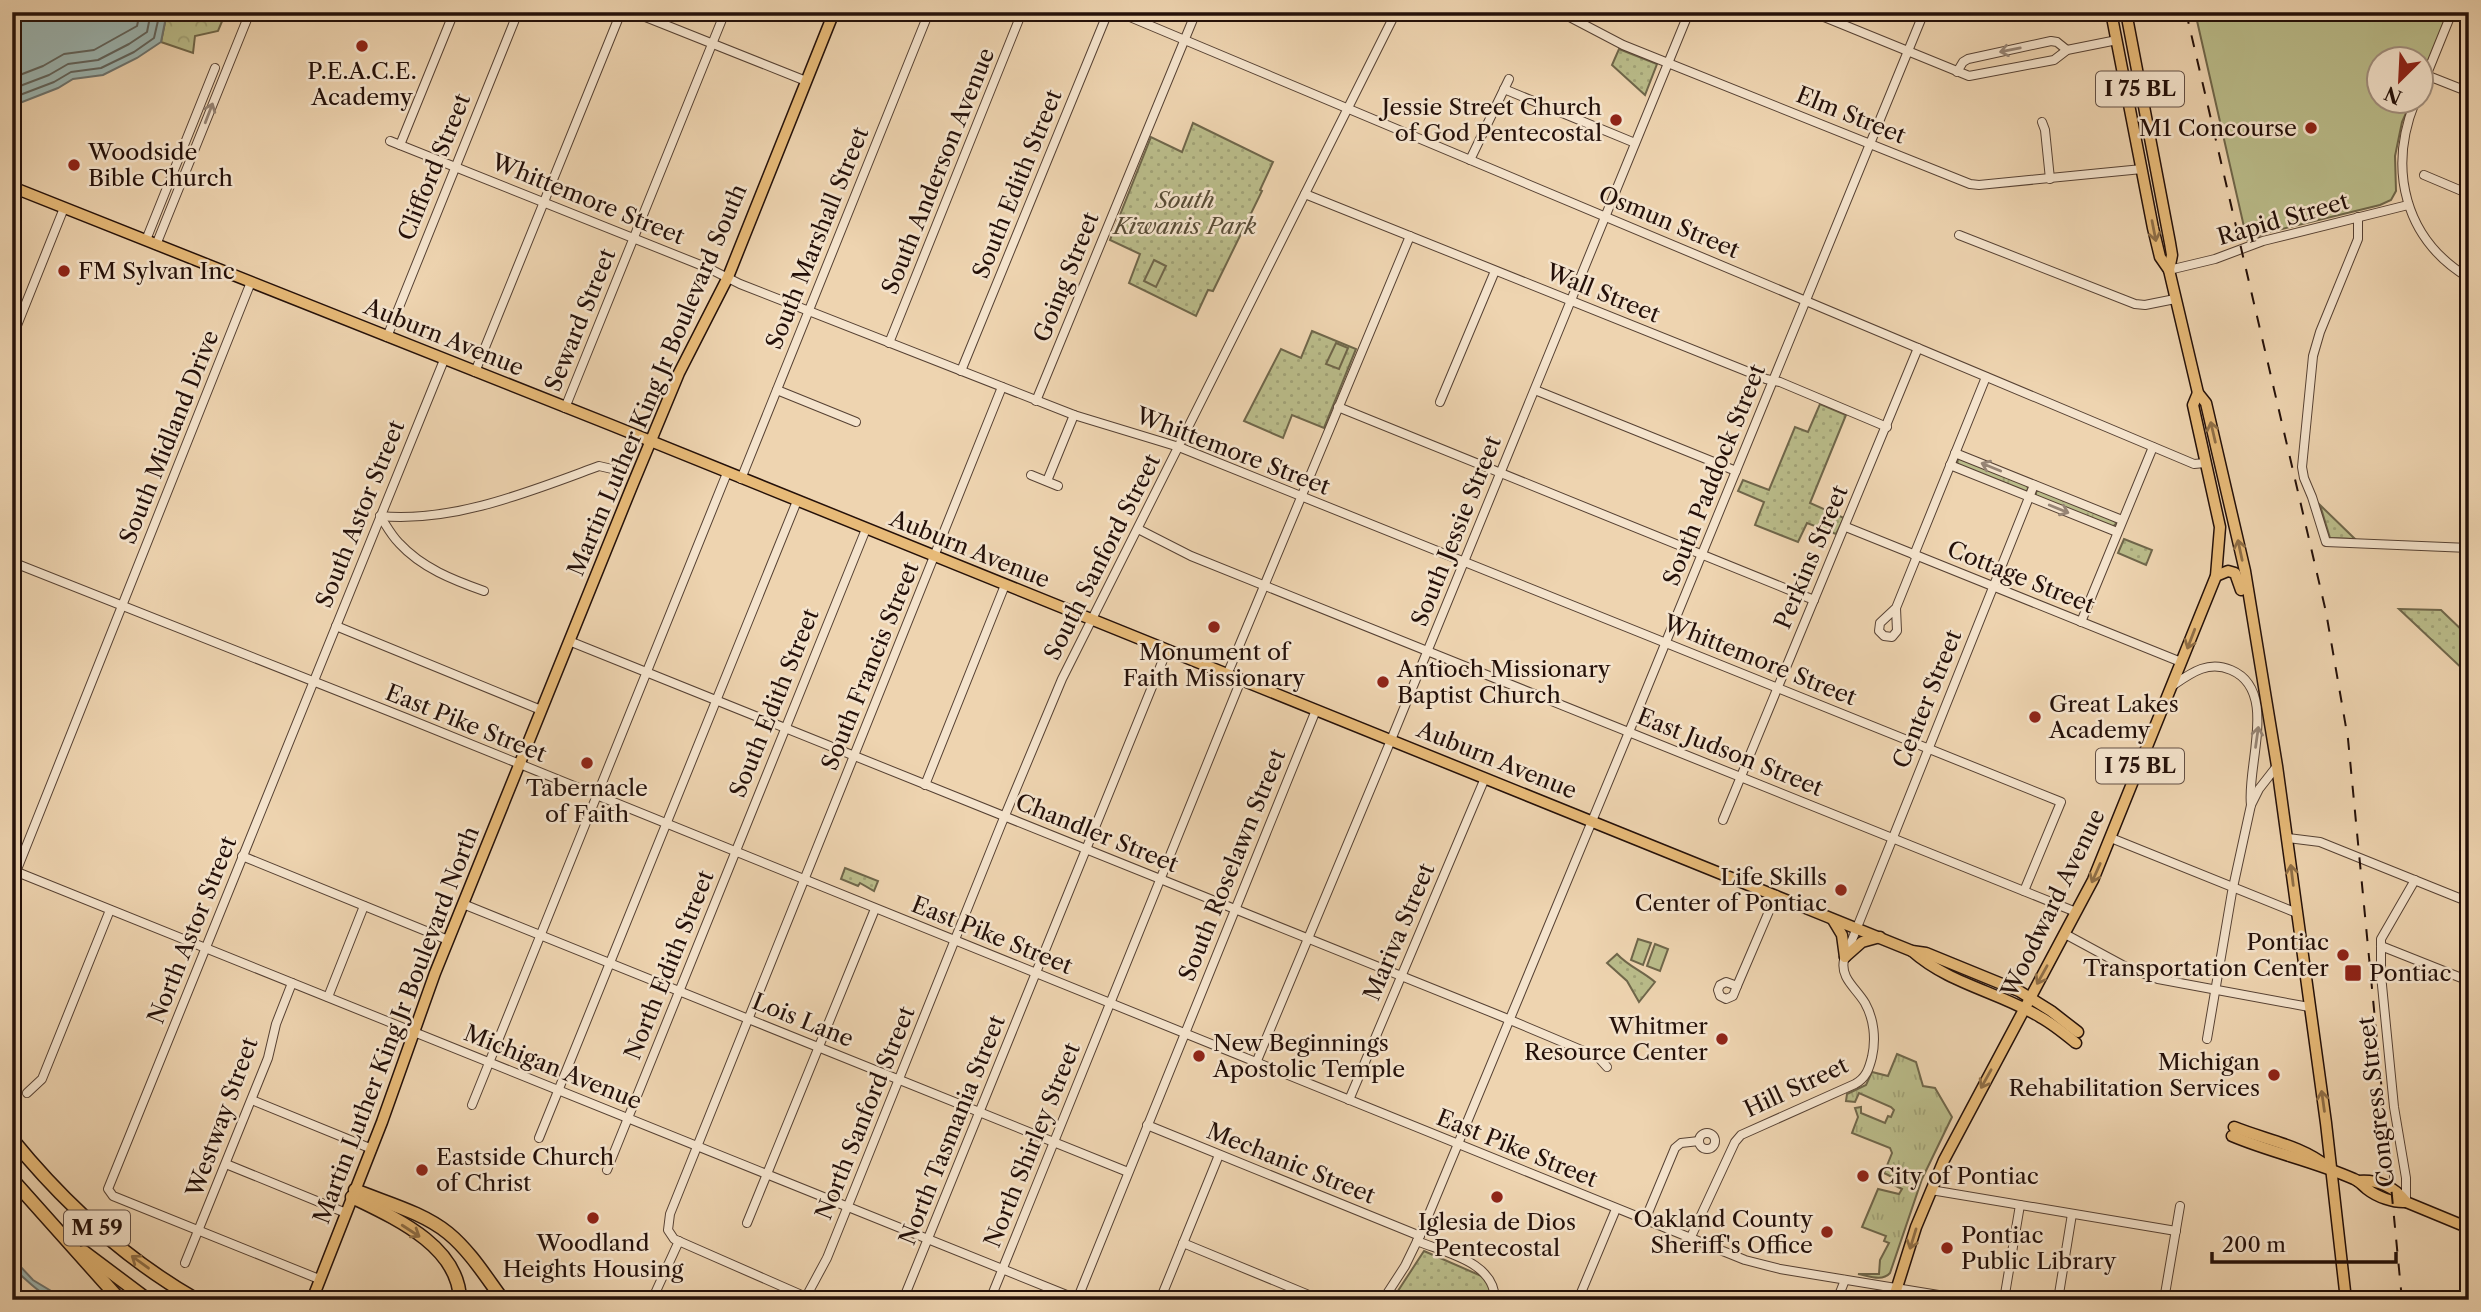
<svg xmlns="http://www.w3.org/2000/svg" width="2481" height="1312" font-family="'Libre Caslon Text',serif">
<style>
.grass{fill:url(#grass-tufts);stroke:#6f664a;stroke-width:2}
.forest{fill:url(#forest-crowns);stroke:#6f664a;stroke-width:2}
.park{fill:url(#park-dots);stroke:#6f664a;stroke-width:2}
.garden{fill:#babc8a;stroke:#6f664a;stroke-width:2}
.water{fill:#9cb7b4;stroke:#6c7470;stroke-width:2}
.lines{fill:none;stroke-linecap:round;stroke-linejoin:round}
.shore{stroke:#60645e;stroke-width:2}
.minor-casing{stroke:#564133;stroke-width:10}
.major-casing{stroke:#241009;stroke-width:13}
.highway-casing{stroke:#241009;stroke-width:15}
.minor{stroke:#f4e3cc;stroke-width:8}
.major{stroke:#e7ba78;stroke-width:10}
.highway{stroke:#e7ba78;stroke-width:12}
.rail{stroke:#241009;stroke-width:2;stroke-dasharray:12 12;stroke-linecap:butt}
.oneway{stroke:#968474}
.oneway2{stroke:#8f6e46}
.poi-dot{fill:#8f2418;stroke:#f4e3cc;stroke-width:2.5}
.labels{text-anchor:middle;stroke-width:5;stroke-linejoin:round;paint-order:stroke}
.shield{fill:#f4e3cc;stroke:#624f44;stroke-width:2}
.shield-label{font-size:21px;font-weight:bold;fill:#241009}
.poi-label{font-size:23px;fill:#241009;stroke:#f4e3cc;text-anchor:start}
.street-label{font-size:23px;fill:#241009;stroke:#f4e3cc}
.park-label{font-size:23px;font-style:italic;fill:#584c36;stroke:#f4e3cc}
</style>
<defs>
<pattern id="grass-tufts" width="24" height="20" patternUnits="userSpaceOnUse" patternTransform="scale(1.75)"><rect width="24" height="20" fill="#babc8a"/><path d="M3 7l-1-3M5 7V3M7 7l1-3M15 17l-1-3M17 17v-4M19 17l1-3" fill="none" stroke="#a0a176"/></pattern>
<pattern id="forest-crowns" width="20" height="18" patternUnits="userSpaceOnUse" patternTransform="scale(1.75)"><rect width="20" height="18" fill="#babc8a"/><path d="M2 6a3 3 0 1 1 6 0M12 15a3 3 0 1 1 6 0" fill="none" stroke="#a0a176"/></pattern>
<pattern id="park-dots" width="8" height="8" patternUnits="userSpaceOnUse" patternTransform="scale(1.75)"><rect width="8" height="8" fill="#babc8a"/><path d="M2 2h.1M6 6h.1" fill="none" stroke="#a0a176" stroke-width="1.8" stroke-linecap="round"/></pattern>
</defs>
<rect width="100%" height="100%" fill="#eed4b0"/>
<filter id="stains"><feTurbulence type="fractalNoise" baseFrequency=".00286" numOctaves="4"/><feColorMatrix values="0 0 0 0 .2 0 0 0 0 .09 0 0 0 0 .02 0 0 0 .5 -.17"/></filter>
<radialGradient id="worn" r=".72"><stop offset=".6" stop-color="#630" stop-opacity="0"/><stop offset="1" stop-color="#630" stop-opacity=".3"/></radialGradient>
<g class="grass">
<polygon points="1958,458 2027,485 2028,489 2026,492 1957,465"/>
<polygon points="2039,490 2115,520 2116,524 2112,527 2036,496 2036,492"/>
<path d="M1897 1054 1916 1062 1923 1086 1935 1088 1952 1117 1922 1179 1890 1273C1882 1282 1869 1276 1858 1274H1879L1880 1260 1889 1243 1884 1241 1886 1236 1862 1227 1878 1189 1899 1194 1902 1189 1894 1185 1892 1177 1884 1173 1892 1153 1890 1148 1852 1133 1858 1117 1855 1108 1861 1107V1113L1885 1123 1888 1116 1891 1117 1894 1110 1891 1107 1859 1093 1855 1102 1846 1101 1847 1094 1866 1085 1872 1072 1888 1076Z"/>
</g>
<polygon class="forest" points="167,12 226,12 218,31 195,36 193,53 161,42"/>
<g class="park">
<polygon points="1619,49 1657,64 1645,95 1612,65"/>
<polygon points="1193,123 1273,162 1260,190 1262,191 1213,291 1208,290 1196,316 1129,283 1140,254 1110,240 1151,137 1182,152"/>
<polygon points="1312,331 1356,349 1324,428 1292,415 1283,438 1244,421 1281,349 1301,358"/>
<polygon points="1820,404 1846,415 1810,503 1844,518 1836,534 1807,523 1798,542 1755,525 1764,502 1738,491 1743,480 1769,490 1795,427 1808,432"/>
<polygon points="2320,505 2355,539 2330,538"/>
<polygon points="2124,539 2152,550 2146,565 2118,553"/>
<polygon points="2399,609 2441,610 2469,637 2469,675"/>
<polygon points="845,868 878,881 874,891 860,883 858,886 841,879"/>
<path d="M1617 954C1628 966 1642 971 1655 982L1639 1002 1627 981 1607 963Z"/>
<polygon points="1424,1251 1486,1278 1490,1285 1492,1300 1392,1300"/>
</g>
<g class="garden">
<polygon points="2195,12 2449,12 2422,77 2422,60 2380,60 2380,102 2411,102 2402,122 2395,156 2396,191 2391,200 2380,205 2270,232 2247,240"/>
<polygon points="1154,260 1166,266 1156,287 1144,281"/>
<polygon points="1336,343 1348,348 1339,369 1326,364"/>
<polygon points="1638,939 1651,943 1643,965 1631,960"/>
<polygon points="1655,944 1668,949 1660,971 1647,966"/>
</g>
<g class="water">
<polygon points="24,12 167,12 161,42 137,58 103,75 73,79 58,88 12,106 12,45"/>
<path d="M12 1254 19 1265 33 1280 66 1300C41 1300 30 1281 12 1268Z"/>
</g>
<g class="lines">
<g class="shore">
<polyline points="12,78 43,66 64,54 94,50 137,26 140,12"/>
<polyline points="12,89 49,75 68,64 98,60 129,44 147,32 151,12"/>
<polyline points="12,98 54,82 71,72 101,68 134,52 154,38 160,12"/>
</g>
<defs>
<g id="minor">
<polyline points="633,12 806,81"/>
<polyline points="1118,12 2194,464 2205,463"/>
<polyline points="1560,12 1623,45 1970,184 1979,185 2142,169"/>
<polyline points="1812,12 1969,76 2054,60 2067,50 2117,40"/>
<polyline points="1957,72 1963,62 1968,59 2051,41 2057,42 2067,50"/>
<polyline points="2426,75 2469,92"/>
<polyline points="2422,86 2452,12"/>
<polyline points="1504,89 1635,143"/>
<path d="M2415 102C2388 169 2404 239 2469 278"/>
<polyline points="2042,122 2045,130 2050,179"/>
<polyline points="390,141 708,268 740,284 1074,415 1179,447 2061,802 2024,891"/>
<polyline points="400,145 454,12"/>
<polyline points="1470,160 1509,79"/>
<polyline points="2424,175 2469,194"/>
<polyline points="1305,194 1766,379 1780,382 1887,427"/>
<polyline points="2358,217 2358,239 2320,332 2313,356 2302,467 2304,478 2312,497 2326,542 2469,548"/>
<polyline points="1959,235 2135,304 2145,305 2175,299"/>
<polyline points="146,240 215,68"/>
<polyline points="156,245 250,12"/>
<polyline points="2169,270 2215,259 2263,241 2408,205"/>
<polyline points="387,337 518,12"/>
<polyline points="12,338 64,208"/>
<polyline points="889,343 1022,12"/>
<polyline points="961,371 1108,12"/>
<polyline points="475,372 621,12"/>
<polyline points="777,390 856,422"/>
<polyline points="1535,390 1736,471"/>
<polyline points="1036,401 1196,12"/>
<polyline points="1440,402 1495,271"/>
<polyline points="1338,407 1814,600"/>
<polyline points="565,408 725,12"/>
<polyline points="1955,453 2122,520"/>
<polyline points="1950,465 2117,532"/>
<polyline points="1031,475 1058,486"/>
<polyline points="741,479 929,12"/>
<polyline points="1047,481 1074,415"/>
<path d="M380 516C454 523 531 491 599 466L612 469"/>
<path d="M380 516C386 525 391 535 399 543 422 568 453 580 484 591"/>
<polyline points="1846,527 2181,662"/>
<polyline points="1138,529 1191,556 2076,912"/>
<polyline points="1914,555 1986,377"/>
<polyline points="12,562 406,718 1745,1260 1780,1269 1969,1300"/>
<polyline points="1896,608 1897,631 1892,637 1884,636 1879,631 1880,623 1896,608 1917,556"/>
<polyline points="2081,622 2153,447"/>
<polyline points="336,626 541,710"/>
<polyline points="569,641 1503,1017 1598,1057 1607,1067"/>
<polyline points="1227,675 1410,236"/>
<path d="M2172 686C2191 673 2208 660 2231 670 2279 690 2246 767 2251 805"/>
<polyline points="925,785 1005,585"/>
<polyline points="1723,820 1918,348"/>
<polyline points="2111,838 2297,913"/>
<polyline points="2288,838 2320,842 2469,902"/>
<polyline points="242,856 448,940"/>
<polyline points="12,870 1079,1300"/>
<polyline points="12,882 251,282"/>
<polyline points="463,904 1128,1172"/>
<polyline points="2065,934 2126,967 2158,979 2309,1007"/>
<polyline points="2381,946 2469,981"/>
<polygon points="1726,982 1737,986 1733,996 1726,999 1720,996 1718,990 1720,985"/>
<polyline points="1737,986 1776,895"/>
<polyline points="328,997 364,906"/>
<polyline points="2207,1039 2232,892 2251,805 2259,789 2277,766"/>
<polyline points="1256,1063 1391,740 1689,12"/>
<polyline points="27,1093 42,1079 110,910"/>
<polyline points="252,1100 372,1149"/>
<polyline points="1349,1100 1485,778"/>
<polyline points="472,1105 727,473"/>
<polyline points="1147,1125 1420,1236"/>
<circle cx="1707" cy="1141" r="8"/>
<polyline points="539,1138 797,501"/>
<polyline points="226,1164 346,1213"/>
<polyline points="607,1170 866,529"/>
<polyline points="1931,1190 2176,1231"/>
<polyline points="2406,1202 2406,1178 2394,1107 2381,975 2381,939 2415,880"/>
<polyline points="1645,1220 1675,1148 1681,1143 1699,1141"/>
<polyline points="747,1223 875,909"/>
<path d="M1690 1239 1735 1142 1741 1135 1855 1084C1866 1078 1869 1069 1872 1057 1876 1039 1874 1019 1865 1003 1856 988 1840 978 1844 960L2034 485"/>
<path d="M1417 1241C1446 1253 1495 1262 1495 1300"/>
<polyline points="1183,1243 1321,1300"/>
<polyline points="185,1263 268,1058 276,1024 292,983"/>
<polyline points="319,1279 113,1196 108,1189 444,360"/>
<polyline points="806,1297 827,1258 1001,825 1062,679 1396,12"/>
<polyline points="652,1300 679,1241"/>
<polyline points="813,1300 674,1239 668,1230 670,1214 1002,387"/>
<polyline points="903,1300 1167,650"/>
<polyline points="990,1300 1241,680"/>
<polyline points="1077,1300 1316,710"/>
<polyline points="1160,1300 1219,1155"/>
<polyline points="1383,1300 1405,1266 1421,1233 1629,732 1924,12"/>
<polyline points="1578,1300 1616,1209"/>
<polyline points="1837,1300 1845,1280"/>
<polyline points="2004,1300 2020,1205"/>
<polyline points="2058,1300 2072,1214"/>
<polyline points="2164,1300 2180,1206"/>
</g>
<g id="major">
<polyline points="2111,12 2153,228 2160,257 2169,270"/>
<polyline points="2126,12 2170,243 2172,255 2169,270 2198,393 2206,403 2245,571 2277,766 2326,1123 2346,1300"/>
<polyline points="12,187 611,425 1912,951 1926,953 2019,991 2051,1011 2078,1032"/>
<polyline points="2216,576 2228,571 2235,573 2241,590"/>
<polyline points="1833,920 1842,935 1845,957"/>
<path d="M1912 951C1949 984 1999 992 2040 1017 2053 1024 2065 1034 2076 1043"/>
<polyline points="1845,957 1862,942 1880,937"/>
<path d="M2234 1127C2266 1140 2301 1145 2328 1167"/>
<path d="M2232 1136C2272 1153 2314 1161 2354 1179 2359 1181 2362 1185 2367 1189 2377 1197 2394 1203 2406 1202L2469 1228"/>
<path d="M2358 1181C2377 1179 2395 1187 2406 1202"/>
<polyline points="312,1300 382,1122 435,973 632,486 679,373 728,277 834,12"/>
<polyline points="1893,1300 1916,1227 1944,1160 2093,880 2216,576 2220,527 2193,405 2198,393"/>
</g>
<g id="highway">
<path d="M12 1139C64 1203 125 1259 197 1300"/>
<polyline points="12,1179 120,1300"/>
<path d="M355 1190C386 1203 422 1212 448 1233 470 1251 486 1277 503 1300"/>
<path d="M352 1197C395 1218 459 1246 460 1300"/>
<polyline points="84,1252 148,1300"/>
</g>
</defs>
<use href="#minor" class="minor-casing"/>
<use href="#major" class="major-casing"/>
<use href="#highway" class="highway-casing"/>
<use href="#minor" class="minor"/>
<use href="#major" class="major"/>
<use href="#highway" class="highway"/>
<polyline class="rail" points="2186,12 2326,612 2348,739 2402,1300"/>
</g>
<defs><path id="oneway-shaft" d="M-6 0H5M1.5-3L5.5 0L1.5 3" fill="none" stroke-width="1.6" stroke-linecap="round" stroke-linejoin="round" transform="scale(1.75)"/></defs>
<g class="oneway">
<use href="#oneway-shaft" transform="translate(2010 50) rotate(169)"/>
<use href="#oneway-shaft" transform="translate(209 113) rotate(-69)"/>
<use href="#oneway-shaft" transform="translate(1991 467) rotate(-158)"/>
<use href="#oneway-shaft" transform="translate(2059 509) rotate(22)"/>
<use href="#oneway-shaft" transform="translate(2257 737) rotate(-82)"/>
</g>
<g class="oneway2">
<use href="#oneway-shaft" transform="translate(2154 231) rotate(79)"/>
<use href="#oneway-shaft" transform="translate(2213 432) rotate(-103)"/>
<use href="#oneway-shaft" transform="translate(2240 550) rotate(-102)"/>
<use href="#oneway-shaft" transform="translate(2191 639) rotate(111)"/>
<use href="#oneway-shaft" transform="translate(2096 873) rotate(114)"/>
<use href="#oneway-shaft" transform="translate(2292 875) rotate(-97)"/>
<use href="#oneway-shaft" transform="translate(2042 975) rotate(119)"/>
<use href="#oneway-shaft" transform="translate(1986 1079) rotate(119)"/>
<use href="#oneway-shaft" transform="translate(2323 1101) rotate(-98)"/>
<use href="#oneway-shaft" transform="translate(411 1231) rotate(33)"/>
<use href="#oneway-shaft" transform="translate(1913 1239) rotate(107)"/>
<use href="#oneway-shaft" transform="translate(140 1262) rotate(-144)"/>
</g>
<g class="poi-dot">
<circle cx="362" cy="46" r="7"/>
<circle cx="1616" cy="120" r="7"/>
<circle cx="2311" cy="128" r="7"/>
<circle cx="74" cy="165" r="7"/>
<circle cx="64" cy="271" r="7"/>
<circle cx="1214" cy="627" r="7"/>
<circle cx="1383" cy="682" r="7"/>
<circle cx="2035" cy="717" r="7"/>
<circle cx="587" cy="763" r="7"/>
<circle cx="1841" cy="890" r="7"/>
<circle cx="2343" cy="955" r="7"/>
<rect x="2344" y="964" width="18" height="18" rx="3.5"/>
<circle cx="1722" cy="1039" r="7"/>
<circle cx="1199" cy="1056" r="7"/>
<circle cx="2274" cy="1075" r="7"/>
<circle cx="422" cy="1170" r="7"/>
<circle cx="1863" cy="1176" r="7"/>
<circle cx="1497" cy="1197" r="7"/>
<circle cx="593" cy="1218" r="7"/>
<circle cx="1827" cy="1232" r="7"/>
<circle cx="1947" cy="1248" r="7"/>
</g>
<g class="labels">
<g class="shield">
<rect x="2096" y="71.5" width="88" height="35" rx="5"/>
<rect x="2096" y="748.5" width="88" height="35" rx="5"/>
<rect x="64" y="1210.5" width="66" height="35" rx="5"/>
</g>
<g class="shield-label">
<text x="2140" y="96">I 75 BL</text>
<text x="2140" y="773">I 75 BL</text>
<text x="97" y="1235">M 59</text>
</g>
<g class="poi-label">
<text x="362" y="79" text-anchor="middle">P.E.A.C.E.<tspan x="362" dy="26">Academy</tspan></text>
<text x="1602" y="115" text-anchor="end">Jessie Street Church<tspan x="1602" dy="26">of God Pentecostal</tspan></text>
<text x="2297" y="136" text-anchor="end">M1 Concourse</text>
<text x="88" y="160">Woodside<tspan x="88" dy="26">Bible Church</tspan></text>
<text x="78" y="279">FM Sylvan Inc</text>
<text x="1214" y="660" text-anchor="middle">Monument of<tspan x="1214" dy="26">Faith Missionary</tspan></text>
<text x="1397" y="677">Antioch Missionary<tspan x="1397" dy="26">Baptist Church</tspan></text>
<text x="2049" y="712">Great Lakes<tspan x="2049" dy="26">Academy</tspan></text>
<text x="587" y="796" text-anchor="middle">Tabernacle<tspan x="587" dy="26">of Faith</tspan></text>
<text x="1827" y="885" text-anchor="end">Life Skills<tspan x="1827" dy="26">Center of Pontiac</tspan></text>
<text x="2329" y="950" text-anchor="end">Pontiac<tspan x="2329" dy="26">Transportation Center</tspan></text>
<text x="2369" y="981">Pontiac</text>
<text x="1708" y="1034" text-anchor="end">Whitmer<tspan x="1708" dy="26">Resource Center</tspan></text>
<text x="1213" y="1051">New Beginnings<tspan x="1213" dy="26">Apostolic Temple</tspan></text>
<text x="2260" y="1070" text-anchor="end">Michigan<tspan x="2260" dy="26">Rehabilitation Services</tspan></text>
<text x="436" y="1165">Eastside Church<tspan x="436" dy="26">of Christ</tspan></text>
<text x="1877" y="1184">City of Pontiac</text>
<text x="1813" y="1227" text-anchor="end">Oakland County<tspan x="1813" dy="26">Sheriff's Office</tspan></text>
<text x="1497" y="1230" text-anchor="middle">Iglesia de Dios<tspan x="1497" dy="26">Pentecostal</tspan></text>
<text x="1961" y="1243">Pontiac<tspan x="1961" dy="26">Public Library</tspan></text>
<text x="593" y="1251" text-anchor="middle">Woodland<tspan x="593" dy="26">Heights Housing</tspan></text>
</g>
<g class="street-label">
<text transform="translate(1851 115) rotate(22)" y="8">Elm Street</text>
<text transform="translate(434 167) rotate(-68)" y="8">Clifford Street</text>
<text transform="translate(938 171) rotate(-68)" y="8">South Anderson Avenue</text>
<text transform="translate(1017 184) rotate(-68)" y="8">South Edith Street</text>
<text transform="translate(588 199) rotate(22)" y="8">Whittemore Street</text>
<text transform="translate(2283 219) rotate(-16)" y="8">Rapid Street</text>
<text transform="translate(1669 222) rotate(23)" y="8">Osmun Street</text>
<text transform="translate(817 238) rotate(-68)" y="8">South Marshall Street</text>
<text transform="translate(1066 277) rotate(-68)" y="8">Going Street</text>
<text transform="translate(1603 293) rotate(22)" y="8">Wall Street</text>
<text transform="translate(580 320) rotate(-68)" y="8">Seward Street</text>
<text transform="translate(444 337) rotate(22)" y="8">Auburn Avenue</text>
<text transform="translate(657 380) rotate(-67)" y="8">Martin Luther King Jr Boulevard South</text>
<text transform="translate(169 437) rotate(-68)" y="8">South Midland Drive</text>
<text transform="translate(1233 451) rotate(21)" y="8">Whittemore Street</text>
<text transform="translate(1714 475) rotate(-68)" y="8">South Paddock Street</text>
<text transform="translate(360 514) rotate(-68)" y="8">South Astor Street</text>
<text transform="translate(1456 531) rotate(-68)" y="8">South Jessie Street</text>
<text transform="translate(970 549) rotate(22)" y="8">Auburn Avenue</text>
<text transform="translate(1102 557) rotate(-63)" y="8">South Sanford Street</text>
<text transform="translate(1811 557) rotate(-67)" y="8">Perkins Street</text>
<text transform="translate(2021 577) rotate(22)" y="8">Cottage Street</text>
<text transform="translate(1760 660) rotate(22)" y="8">Whittemore Street</text>
<text transform="translate(870 666) rotate(-68)" y="8">South Francis Street</text>
<text transform="translate(1927 699) rotate(-68)" y="8">Center Street</text>
<text transform="translate(774 703) rotate(-68)" y="8">South Edith Street</text>
<text transform="translate(466 723) rotate(22)" y="8">East Pike Street</text>
<text transform="translate(1730 752) rotate(22)" y="8">East Judson Street</text>
<text transform="translate(1497 760) rotate(22)" y="8">Auburn Avenue</text>
<text transform="translate(1097 833) rotate(22)" y="8">Chandler Street</text>
<text transform="translate(1232 865) rotate(-68)" y="8">South Roselawn Street</text>
<text transform="translate(2053 903) rotate(-64)" y="8">Woodward Avenue</text>
<text transform="translate(192 930) rotate(-68)" y="8">North Astor Street</text>
<text transform="translate(1399 932) rotate(-67)" y="8">Mariva Street</text>
<text transform="translate(992 935) rotate(22)" y="8">East Pike Street</text>
<text transform="translate(669 965) rotate(-68)" y="8">North Edith Street</text>
<text transform="translate(803 1020) rotate(22)" y="8">Lois Lane</text>
<text transform="translate(396 1025) rotate(-69)" y="8">Martin Luther King Jr Boulevard North</text>
<text transform="translate(553 1067) rotate(22)" y="8">Michigan Avenue</text>
<text transform="translate(1796 1087) rotate(-25)" y="8">Hill Street</text>
<text transform="translate(2376 1102) rotate(-97)" y="8">Congress Street</text>
<text transform="translate(865 1113) rotate(-68)" y="8">North Sanford Street</text>
<text transform="translate(222 1117) rotate(-70)" y="8">Westway Street</text>
<text transform="translate(952 1130) rotate(-68)" y="8">North Tasmania Street</text>
<text transform="translate(1032 1145) rotate(-68)" y="8">North Shirley Street</text>
<text transform="translate(1517 1148) rotate(22)" y="8">East Pike Street</text>
<text transform="translate(1291 1163) rotate(22)" y="8">Mechanic Street</text>
</g>
<g class="park-label">
<text x="1185" y="208">South<tspan x="1185" dy="26">Kiwanis Park</tspan></text>
</g>
</g>
<rect width="2481" height="1312" fill="none" stroke="#eed4b0" stroke-width="42"/>
<rect x="14" y="14" width="2453" height="1284" fill="none" stroke="#241009" stroke-width="3.5"/>
<rect x="21" y="21" width="2439" height="1270" fill="none" stroke="#241009" stroke-width="2"/>
<g transform="translate(2400 80) rotate(204)"><circle r="33" fill="#f4e3cc" stroke="#a18f7e" stroke-width="2"/>
<path d="M0-5L12 26L0 18L-12 26Z" fill="#8f2418"/>
<text y="-10" font-size="19" font-weight="bold" text-anchor="middle" fill="#241009">N</text>
</g>
<path d="M2212 1252v10h184v-10" fill="none" stroke="#241009" stroke-width="3.5"/>
<text x="2222" y="1252" font-size="21" fill="#241009" stroke="#f4e3cc" stroke-width="5" paint-order="stroke">200 m</text>
<rect width="100%" height="100%" filter="url(#stains)"/>
<rect width="100%" height="100%" fill="url(#worn)"/>
</svg>
